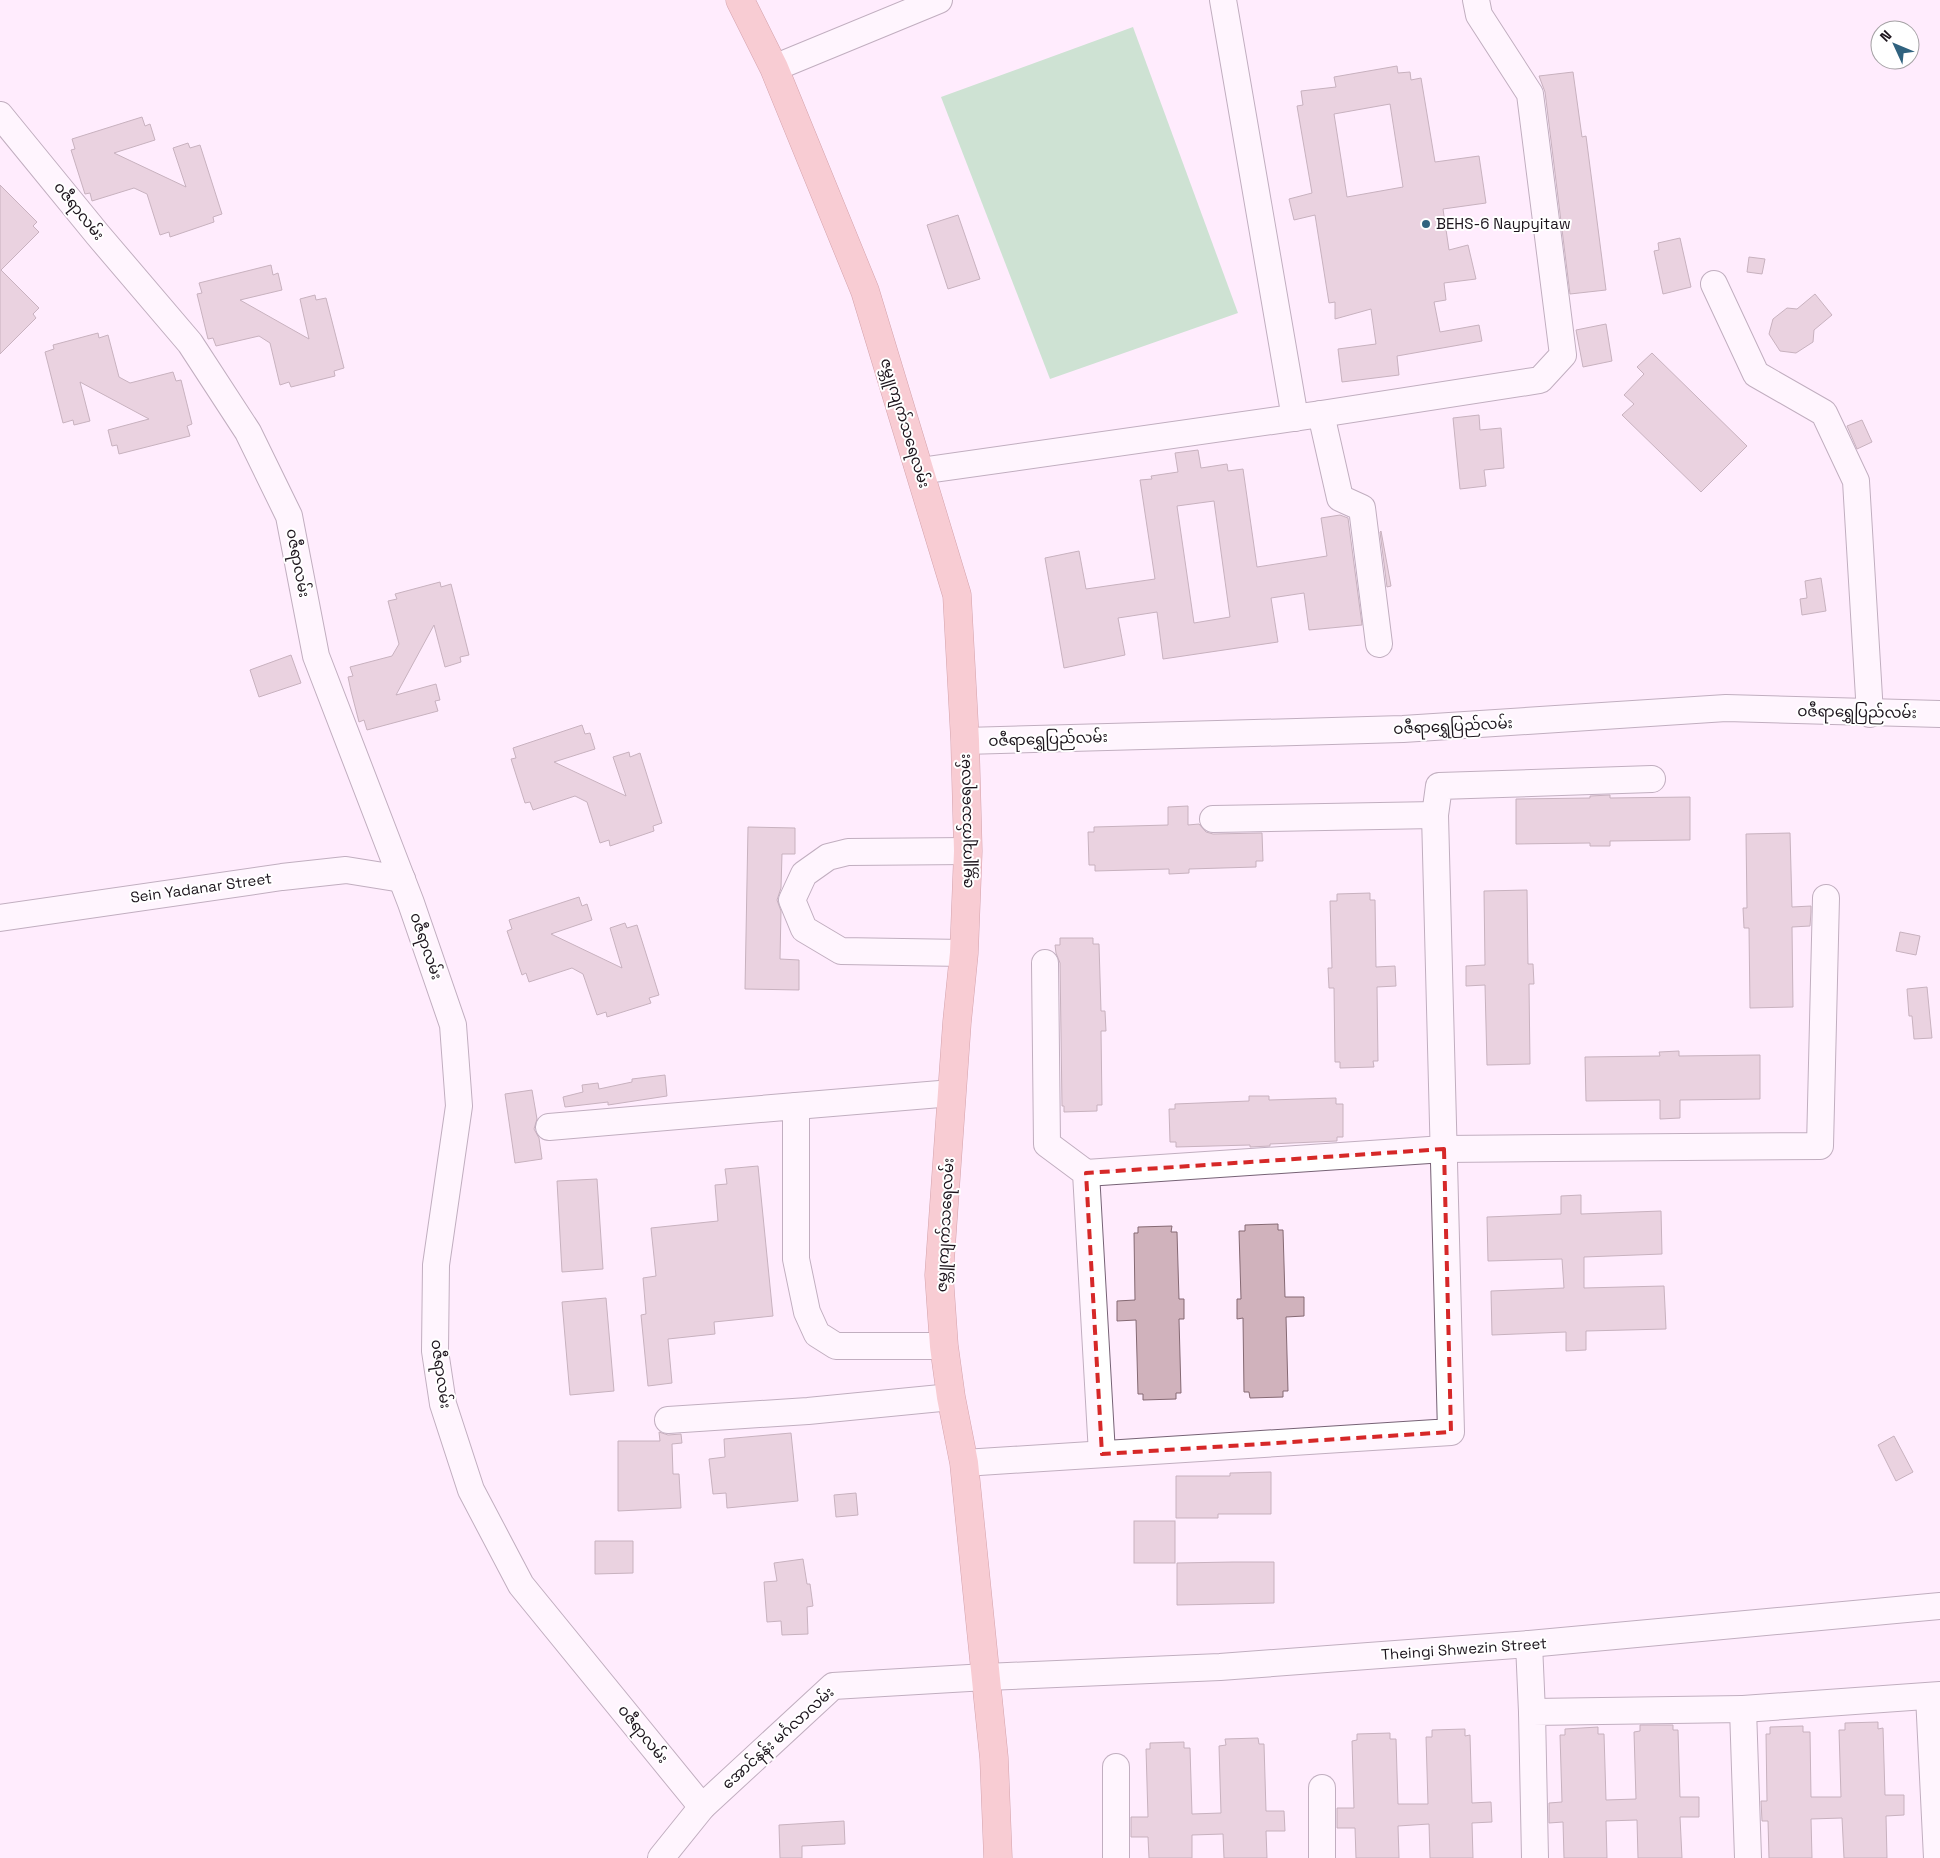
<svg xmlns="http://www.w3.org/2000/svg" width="1940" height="1858" font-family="'Space Grotesk','Noto Sans Myanmar',sans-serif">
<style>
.green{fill:#92d5a1}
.building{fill:#d0b2bc;stroke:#856973;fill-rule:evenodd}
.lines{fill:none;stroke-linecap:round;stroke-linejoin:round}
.minor-casing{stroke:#766275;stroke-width:28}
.major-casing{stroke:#9f4a4a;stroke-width:29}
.minor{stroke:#fff;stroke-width:26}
.major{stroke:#f0a4a1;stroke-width:28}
.marked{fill:none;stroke:#d62828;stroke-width:4;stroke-dasharray:10 6;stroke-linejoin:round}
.poi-dot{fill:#30627f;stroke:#fff;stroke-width:2}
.labels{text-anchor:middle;stroke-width:4;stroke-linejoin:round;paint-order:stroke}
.street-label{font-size:15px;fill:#1c141c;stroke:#fff}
.poi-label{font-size:15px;fill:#1c141c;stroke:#fff;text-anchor:start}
</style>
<rect width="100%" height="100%" fill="#ffecfd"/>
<polygon class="green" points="1133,27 1238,313 1050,379 941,97"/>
<g class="building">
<path d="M1397 66 1398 73 1410 72 1411 80 1421 78 1435 162 1479 156 1486 203 1443 209 1449 250 1468 245 1476 279 1444 283 1446 300 1434 302 1440 332 1479 325 1482 341 1397 356 1399 375 1342 382 1338 349 1376 344 1371 309 1335 319V302L1329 303 1315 215 1294 220 1289 199 1312 193 1297 106 1303 105 1301 91 1336 87 1334 77ZM1390 104 1403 187 1347 197 1334 114Z"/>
<polygon points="1573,72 1582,137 1586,136 1606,290 1570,294 1545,92 1539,76"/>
<polygon points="142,117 145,126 150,124 155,140 114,153 186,187 173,148 188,143 190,148 200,145 222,214 213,217 214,222 170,237 169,232 160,235 147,194 134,188 92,201 90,193 85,194 71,150 75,149 72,139"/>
<polygon points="0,185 37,222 33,226 39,232 1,270 39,308 33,314 36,318 0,354"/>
<polygon points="958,215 980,279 948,289 927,225"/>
<polygon points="1680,238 1691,287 1663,294 1654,251 1659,250 1658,243"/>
<polygon points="1749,257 1765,259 1762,274 1747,272"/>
<polygon points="271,265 273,275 278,273 282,290 240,300 309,339 300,299 315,295 316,300 326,298 344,368 334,371 335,376 291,387 289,382 280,385 270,343 259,336 216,346 213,338 208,339 197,294 202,293 199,283"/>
<polygon points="1815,294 1832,315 1814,330 1813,342 1796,353 1780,351 1769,334 1773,319 1787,308 1797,309"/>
<polygon points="1606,324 1612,361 1583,367 1576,330"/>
<polygon points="98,333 99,338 108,335 119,377 130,383 173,372 176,381 181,380 192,424 187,426 190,436 119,454 117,445 112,446 108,430 149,419 80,382 90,421 74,425 73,420 63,423 45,352 54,349 53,345"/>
<polygon points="1652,353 1747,446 1701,492 1622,415 1634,404 1624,395 1644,374 1637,367"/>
<polygon points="1479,415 1480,430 1501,428 1504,468 1484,470 1486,486 1460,489 1453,418"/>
<polygon points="1862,420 1872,442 1857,449 1847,426"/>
<path d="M1198 450 1201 468 1227 464 1228 471 1243 469 1257 567 1327 556 1321 518 1340 515 1348 518 1362 625 1309 630 1304 593 1271 598 1278 642 1163 659 1157 612 1118 618 1125 655 1064 668 1045 558 1079 551 1086 589 1155 579 1140 480 1152 479 1151 476 1178 472 1175 453ZM1214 501 1230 617 1194 623 1177 506Z"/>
<polygon points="1381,531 1391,586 1387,587 1380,532"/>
<polygon points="1821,578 1826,611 1802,615 1800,599 1807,598 1805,581"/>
<polygon points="440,582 441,587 451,584 469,655 460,657 461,662 445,667 434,625 396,695 436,684 440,700 435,701 438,711 367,730 364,720 359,722 351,691 348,677 353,676 350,667 392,656 399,644 388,601 397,599 395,594"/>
<polygon points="291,655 301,683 259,697 250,670"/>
<polygon points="582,725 585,734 590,733 595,749 554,762 626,796 613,757 629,752 630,757 640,753 662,823 653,826 654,831 610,846 609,840 600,843 587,802 575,796 533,810 530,802 525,803 511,759 516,758 513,748"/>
<polygon points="1610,795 1610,798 1690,797 1690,840 1610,841 1610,846 1590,846 1590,843 1516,844 1516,799 1590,798 1590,796"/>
<polygon points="1188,806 1188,825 1199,824 1206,832 1213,834 1262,833 1263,861 1256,861 1256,867 1189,869 1189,873 1169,874 1169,869 1095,871 1095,865 1089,865 1088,832 1094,832 1094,827 1168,825 1168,807"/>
<polygon points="748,827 795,828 795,854 782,854 781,888 777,900 781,911 780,959 799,960 799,990 745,989"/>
<polygon points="1790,833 1792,907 1811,906 1811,912 1810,926 1792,927 1793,1007 1750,1008 1749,928 1744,928 1743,908 1747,908 1746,834"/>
<polygon points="1527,890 1528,964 1533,964 1534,984 1529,984 1530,1064 1487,1065 1485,985 1466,986 1466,966 1485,965 1484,891"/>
<polygon points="1370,893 1370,900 1375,900 1376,967 1395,966 1396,986 1377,987 1378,1061 1373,1061 1374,1067 1340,1068 1340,1062 1335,1062 1334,988 1329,988 1328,968 1332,968 1330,901 1337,901 1337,894"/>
<polygon points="579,897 582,906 587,904 592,920 551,934 622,968 610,928 625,923 627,928 637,925 659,995 649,998 651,1003 607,1017 606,1012 597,1015 583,974 572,968 529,982 526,973 522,975 507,931 512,929 509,920"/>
<polygon points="1900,932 1920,936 1916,955 1896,951"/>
<polygon points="1060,938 1093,938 1093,944 1099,944 1101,1011 1105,1011 1106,1031 1101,1031 1102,1105 1097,1105 1097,1111 1064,1112 1064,1106 1062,1106 1060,963 1056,953 1055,945 1060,945"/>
<polygon points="1927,987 1932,1038 1914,1039 1912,1016 1909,1016 1907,989"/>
<polygon points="1679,1051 1679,1056 1760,1055 1760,1099 1680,1100 1680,1118 1660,1119 1660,1100 1586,1101 1585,1057 1660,1056 1659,1052"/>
<polygon points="665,1075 667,1096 608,1105 608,1102 565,1107 563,1097 583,1092 582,1085 598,1083 599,1089 632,1082 632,1079"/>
<polygon points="532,1090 537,1119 534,1129 539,1138 542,1159 515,1163 505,1094"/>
<polygon points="1249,1096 1269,1096 1269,1100 1336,1098 1336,1104 1343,1104 1343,1137 1337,1137 1337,1141 1270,1144 1270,1146 1250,1147 1250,1145 1176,1147 1176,1142 1170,1142 1169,1109 1175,1109 1175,1104 1249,1101"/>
<polygon points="758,1166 773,1316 714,1322 715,1334 668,1339 672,1383 648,1386 641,1315 646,1314 643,1278 656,1276 651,1228 718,1221 715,1185 727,1184 725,1169"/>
<polygon points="597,1179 603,1269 562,1272 557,1181"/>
<polygon points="1581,1195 1581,1214 1661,1211 1662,1254 1584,1257 1584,1288 1664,1286 1666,1329 1586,1331 1586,1350 1566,1351 1566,1332 1492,1335 1491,1291 1564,1288 1562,1259 1488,1261 1487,1217 1561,1214 1561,1196"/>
<polygon points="1278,1224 1278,1230 1283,1230 1285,1297 1304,1297 1304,1316 1286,1317 1288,1391 1283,1391 1283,1397 1250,1398 1249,1392 1244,1392 1243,1318 1237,1319 1237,1299 1241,1299 1239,1231 1245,1231 1245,1225"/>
<polygon points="1172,1226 1171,1232 1177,1232 1179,1299 1184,1299 1184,1319 1179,1319 1181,1393 1176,1393 1176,1399 1143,1400 1143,1394 1138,1394 1136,1320 1117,1321 1117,1301 1135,1300 1134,1233 1138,1233 1138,1227"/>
<polygon points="606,1298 614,1391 570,1395 562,1302"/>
<polygon points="659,1432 668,1435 681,1434 682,1443 672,1444 673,1474 679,1474 681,1508 618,1511 618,1441 660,1441"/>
<polygon points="791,1433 798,1501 727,1508 726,1493 713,1494 709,1459 725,1457 724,1439"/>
<polygon points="1894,1436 1913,1472 1896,1481 1878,1445"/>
<polygon points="1271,1472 1271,1514 1218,1514 1218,1518 1176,1518 1176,1476 1230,1476 1230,1473"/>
<polygon points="856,1493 858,1515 836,1517 834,1495"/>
<rect x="1134" y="1521" width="41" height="42"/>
<polygon points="595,1541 633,1541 633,1573 595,1574"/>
<polygon points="803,1559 807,1584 810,1584 813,1606 807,1607 808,1634 782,1635 781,1621 767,1622 764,1582 777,1581 774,1563"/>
<polygon points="1233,1562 1274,1562 1274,1603 1177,1605 1177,1563"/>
<polygon points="1878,1722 1878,1729 1883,1728 1885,1795 1904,1795 1904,1815 1886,1816 1887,1858 1844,1858 1842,1818 1811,1819 1812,1858 1769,1858 1768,1821 1762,1821 1761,1801 1767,1801 1766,1734 1770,1734 1770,1727 1803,1726 1803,1732 1810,1732 1811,1797 1841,1797 1839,1730 1845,1730 1845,1723"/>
<polygon points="1640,1725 1673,1725 1673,1730 1678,1730 1680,1797 1699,1797 1699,1817 1680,1817 1682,1858 1638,1858 1637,1820 1606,1821 1607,1858 1564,1858 1563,1822 1549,1823 1549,1803 1562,1802 1560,1735 1565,1735 1565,1729 1598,1727 1598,1734 1604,1734 1606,1800 1636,1799 1634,1732 1640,1731"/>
<polygon points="1465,1729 1465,1736 1470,1735 1472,1803 1491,1802 1492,1822 1472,1823 1473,1858 1430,1858 1429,1824 1398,1826 1399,1858 1356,1858 1355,1828 1337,1828 1337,1808 1354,1808 1352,1741 1357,1740 1357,1734 1390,1733 1390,1739 1396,1739 1398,1804 1428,1804 1426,1737 1432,1737 1432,1730"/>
<polygon points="1258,1738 1259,1744 1264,1744 1266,1811 1284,1811 1285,1831 1266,1831 1267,1858 1224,1858 1223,1834 1192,1835 1192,1858 1149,1858 1148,1837 1131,1837 1131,1817 1148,1817 1146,1749 1150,1749 1150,1743 1184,1742 1184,1748 1190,1748 1192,1814 1221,1813 1219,1746 1226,1745 1225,1739"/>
<polygon points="844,1821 845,1844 802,1846 802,1858 780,1858 779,1825"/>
</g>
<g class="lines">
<defs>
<g id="minor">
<polyline points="1223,0 1295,418"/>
<polyline points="774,68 939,0"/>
<polyline points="0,115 98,235 190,343 248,432 289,516 316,656 411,903 453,1025 459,1106 436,1265 435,1351 443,1404 471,1490 521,1585 702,1807"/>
<polyline points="1714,284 1756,374 1824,413 1856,481 1870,714"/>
<polyline points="1321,414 1340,498 1362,508 1379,644"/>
<polyline points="920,471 1321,414 1540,380 1563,355 1530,94 1479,15 1476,0"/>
<polyline points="965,741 1403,729 1726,708 1940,714"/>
<polyline points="1213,819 1435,815"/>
<polyline points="0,918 282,877 346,870 402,879"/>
<polyline points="964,953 841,951 804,929 792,900 804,874 828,857 848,852 968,851"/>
<polyline points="1045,963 1047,1144 1086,1173 1102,1454"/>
<polyline points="796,1106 952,1093"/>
<polyline points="549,1127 796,1106 796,1259 807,1312 817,1334 836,1346 944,1346"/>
<polyline points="1086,1173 1444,1149 1820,1146 1826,898"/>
<polyline points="668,1420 808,1411 951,1397"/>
<polyline points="964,1463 1451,1432 1435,815 1439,786 1652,779"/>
<polyline points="1529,1644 1532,1712"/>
<polyline points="1929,1696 1937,1858"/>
<polyline points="1743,1709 1940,1695"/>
<polyline points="1322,1788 1322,1858"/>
<polyline points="661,1858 702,1807 833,1686 986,1677 1220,1667 1529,1644 1940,1606"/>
<polyline points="1116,1858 1116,1767"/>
<polyline points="1535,1858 1532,1712 1743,1709 1748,1858"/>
</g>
<polyline id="major" points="740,0 774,68 865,291 957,595 965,741 968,851 964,953 957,1022 939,1275 944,1346 951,1397 964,1463 994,1758 998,1858"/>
</defs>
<use href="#minor" class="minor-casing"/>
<use href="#major" class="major-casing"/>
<use href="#minor" class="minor"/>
<use href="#major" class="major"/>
</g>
<path d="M0 0H1940V1858H0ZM1444 1149 1451 1432 1102 1454 1086 1173Z" fill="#ffecfd" fill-opacity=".55" fill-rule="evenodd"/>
<path class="marked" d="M1444 1149 1451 1432 1102 1454 1086 1173Z"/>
<circle class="poi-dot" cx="1426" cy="224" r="5"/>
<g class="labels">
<g class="street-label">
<text transform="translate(79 211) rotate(51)" y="5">ဝဇီရာလမ်း</text>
<text transform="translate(905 423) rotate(73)" y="5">ဇမ္ဘူကျက်သရေလမ်း</text>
<text transform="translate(298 563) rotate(79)" y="5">ဝဇီရာလမ်း</text>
<text transform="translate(1857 712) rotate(1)" y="5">ဝဇီရာရွှေပြည်လမ်း</text>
<text transform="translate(1453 726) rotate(-3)" y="5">ဝဇီရာရွှေပြည်လမ်း</text>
<text transform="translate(1048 739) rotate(-2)" y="5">ဝဇီရာရွှေပြည်လမ်း</text>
<text transform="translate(966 821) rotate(-91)" y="5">ဇမ္ဘူကျက်သရေလမ်း</text>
<text transform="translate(201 888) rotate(-8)" y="5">Sein Yadanar Street</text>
<text transform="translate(426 946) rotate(71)" y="5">ဝဇီရာလမ်း</text>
<text transform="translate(945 1225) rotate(-87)" y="5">ဇမ္ဘူကျက်သရေလမ်း</text>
<text transform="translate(441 1374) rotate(82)" y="5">ဝဇီရာလမ်း</text>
<text transform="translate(1464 1649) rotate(-4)" y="5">Theingi Shwezin Street</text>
<text transform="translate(643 1734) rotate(51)" y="5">ဝဇီရာလမ်း</text>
<text transform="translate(778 1738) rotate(-42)" y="5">အောင်နန်း မင်္ဂလာလမ်း</text>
</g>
<g class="poi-label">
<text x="1436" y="229">BEHS-6 Naypyitaw</text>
</g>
</g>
<g transform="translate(1895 45) rotate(314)"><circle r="24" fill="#ffffff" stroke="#a4a1a4"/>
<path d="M0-4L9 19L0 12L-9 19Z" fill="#30627f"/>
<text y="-8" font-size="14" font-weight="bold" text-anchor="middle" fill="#1c141c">N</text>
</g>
</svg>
